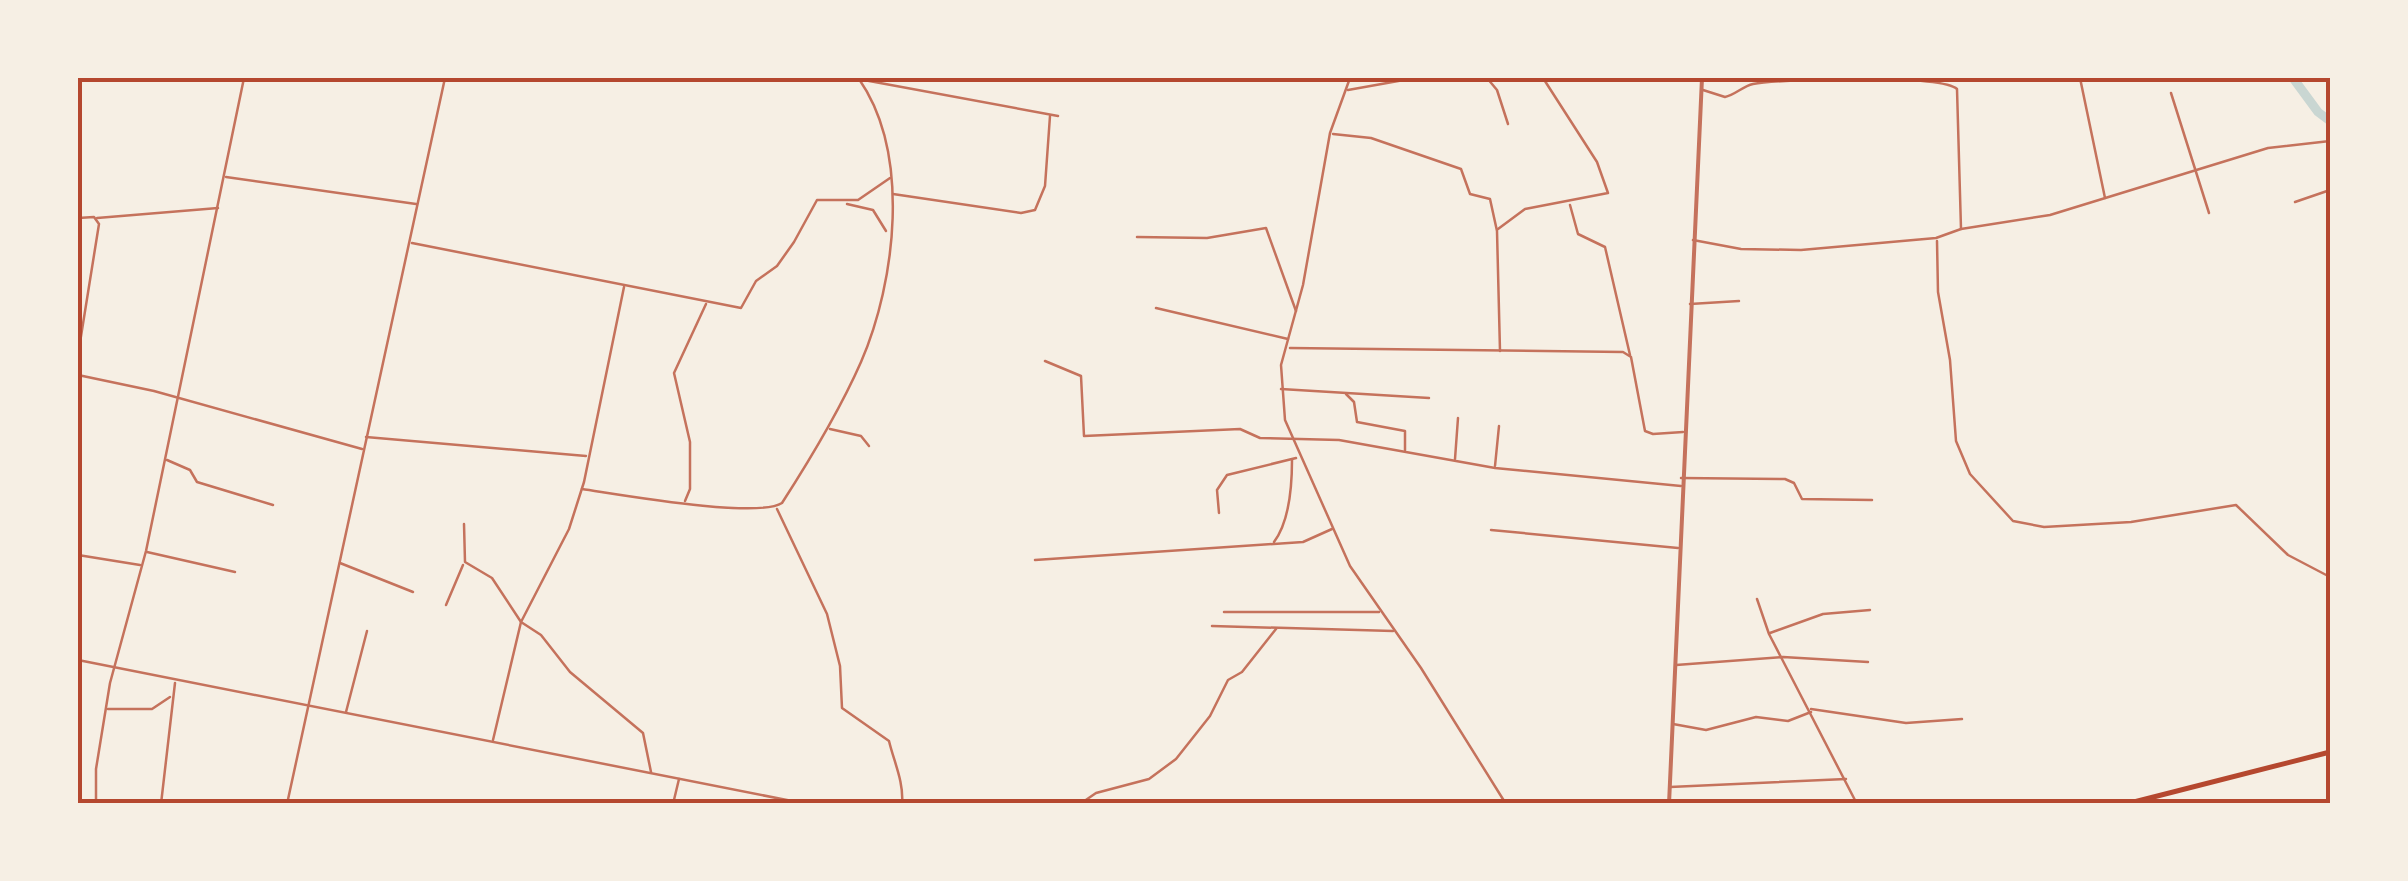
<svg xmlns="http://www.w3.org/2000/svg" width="2408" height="881" font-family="'Fira Sans Condensed',sans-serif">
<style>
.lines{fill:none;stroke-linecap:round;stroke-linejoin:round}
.river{stroke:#c9d6d2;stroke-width:9}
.minor{stroke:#c5725c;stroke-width:2.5}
.tertiary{stroke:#c5725c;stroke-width:4}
.primary{stroke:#b5482f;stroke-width:5}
.neatline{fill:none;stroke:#b5482f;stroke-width:4}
</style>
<rect width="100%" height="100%" fill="#f6efe4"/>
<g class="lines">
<polyline class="river" points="2293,78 2318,112 2330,121"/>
<g class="minor">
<polyline points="853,78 1058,116"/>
<polyline points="1350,78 1330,133 1303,285 1281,365 1285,420 1350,566 1421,668 1506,804"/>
<polyline points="1487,78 1497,90 1508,124"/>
<polyline points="2080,78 2105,198"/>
<polyline points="2326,78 2330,81"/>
<polyline points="1348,90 1415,78"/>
<path d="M1703 90 1725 97C1735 95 1743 86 1753 84 1781 79 1941 74 1957 89L1961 229"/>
<polyline points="2171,93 2209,213"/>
<polyline points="1333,134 1371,138 1461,169 1470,194 1490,199 1497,231 1500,351"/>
<polyline points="226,177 416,204"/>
<polyline points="893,194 1021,213 1035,210 1045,186 1050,116"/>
<polyline points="2295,202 2330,190"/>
<polyline points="847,204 873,210 886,231"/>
<polyline points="1570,205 1578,234 1605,247 1630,355"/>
<polyline points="78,218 94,217 99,224 78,355"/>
<polyline points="97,218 218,208"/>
<polyline points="1498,229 1525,209 1608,193 1597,162 1543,78"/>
<polyline points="1137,237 1207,238 1266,228 1296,311"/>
<polyline points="1693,240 1741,249 1801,250 1936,238 1961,229 2050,215 2268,148 2330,141"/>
<polyline points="1937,241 1938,292 1950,360 1956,441 1970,474 2013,521 2044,527 2131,522 2236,505 2288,555 2330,577"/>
<polyline points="412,243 741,308 756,281 777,266 794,242 817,200 858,200 890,178"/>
<polyline points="1690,304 1739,301"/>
<polyline points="1156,308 1288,339"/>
<polyline points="1290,348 1623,352 1631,357 1645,431 1653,434 1683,432"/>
<polyline points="1045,361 1081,376 1084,436 1240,429 1260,438 1339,440 1495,468 1681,486"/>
<polyline points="78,375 154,391 362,449"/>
<polyline points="1281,389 1429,398"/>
<polyline points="1346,394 1354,402 1357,422 1405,431 1405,450"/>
<polyline points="830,429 861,436 869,446"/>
<polyline points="366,437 586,456"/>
<polyline points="1455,459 1458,418"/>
<polyline points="167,460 190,470 197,482 273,505"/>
<polyline points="1495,466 1499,426"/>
<polyline points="1681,478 1785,479 1794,483 1802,499 1872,500"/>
<path d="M582 489C617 494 757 519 782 503 811 458 839 412 861 362 896 281 911 154 859 79"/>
<polyline points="685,501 690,489 690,442 674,373 706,304"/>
<path d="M777 509 827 614 840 666 842 708 889 741C894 762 904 782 902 804"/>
<polyline points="1219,513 1217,490 1227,475 1296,458"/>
<polyline points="464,524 465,562 492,578 521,622 541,635 570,672 643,733 651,772"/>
<polyline points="1491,530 1678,548"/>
<path d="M1274 542C1289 522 1292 487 1292 460"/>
<polyline points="147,552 235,572"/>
<polyline points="78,555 140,565"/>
<polyline points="1035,560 1303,542 1332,529"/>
<polyline points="340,563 413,592"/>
<polyline points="1757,599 1769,634 1857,804"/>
<polyline points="446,605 463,565"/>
<polyline points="1224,612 1379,612"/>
<polyline points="1212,626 1393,631"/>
<polyline points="1770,633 1823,614 1870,610"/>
<polyline points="78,660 807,804"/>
<polyline points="1676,665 1783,657 1868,662"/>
<polyline points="108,709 152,709 170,697"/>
<polyline points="1811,709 1906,723 1962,719"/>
<polyline points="346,712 367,631"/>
<polyline points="1673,724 1706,730 1756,717 1788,721 1811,712"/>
<polyline points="493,740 521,622 569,529 584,482 624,287"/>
<polyline points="1670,787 1846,779"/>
<polyline points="96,804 96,769 110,683 146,551 244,78"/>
<polyline points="161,804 175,683"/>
<polyline points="287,804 445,78"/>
<polyline points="673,804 679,779"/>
<polyline points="1080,804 1096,793 1149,779 1176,759 1210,716 1228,680 1242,672 1276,629"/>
</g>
<polyline class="tertiary" points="1669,804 1702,78"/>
<polyline class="primary" points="2126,804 2330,752"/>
</g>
<rect width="2408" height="881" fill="none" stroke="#f6efe4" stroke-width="160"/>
<rect x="80" y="80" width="2248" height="721" class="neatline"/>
</svg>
